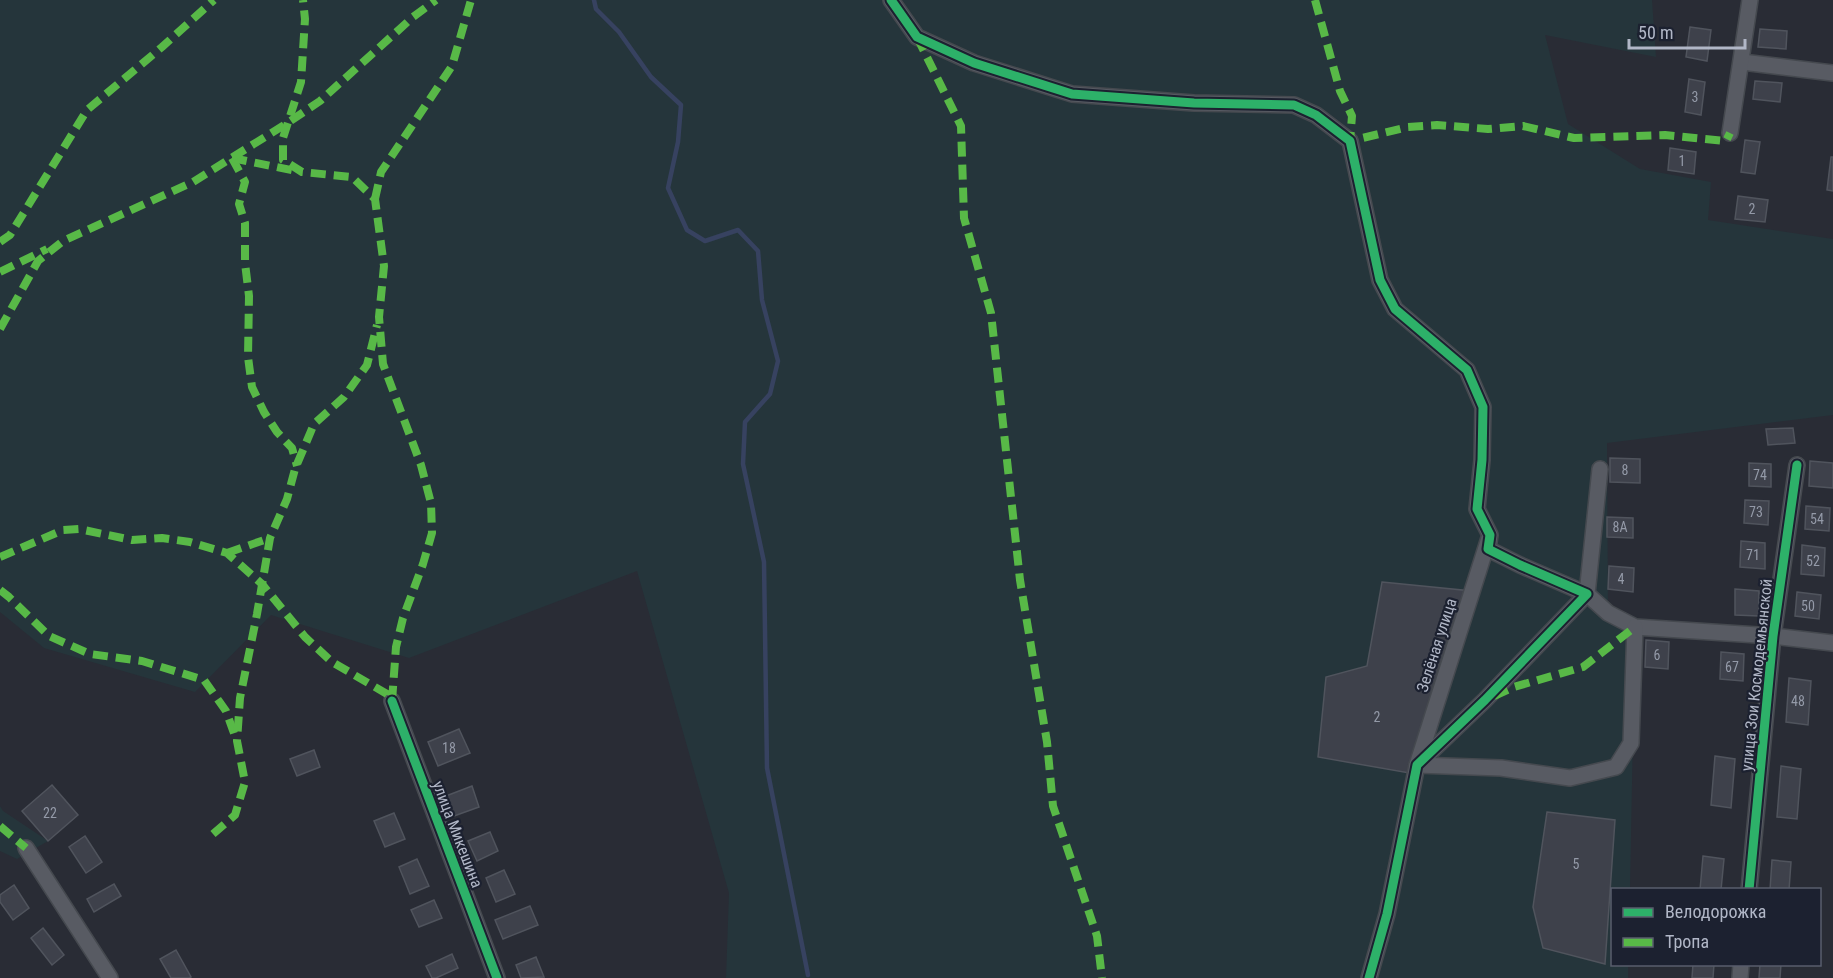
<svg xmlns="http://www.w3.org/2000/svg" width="1833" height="978" font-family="'Roboto Condensed',sans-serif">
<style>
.green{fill:#25353b}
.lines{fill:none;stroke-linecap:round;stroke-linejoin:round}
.stream{stroke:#374260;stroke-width:4.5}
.building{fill:#3e414b;stroke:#50545d;stroke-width:1.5}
.minor-casing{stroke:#45494f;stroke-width:18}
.minor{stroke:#585b63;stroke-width:15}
.quiet{stroke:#58b947;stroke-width:8;stroke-dasharray:15 8;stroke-linecap:butt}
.cycleway-casing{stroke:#1c2130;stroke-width:13}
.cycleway{stroke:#2db169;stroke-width:9}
.labels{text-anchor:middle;stroke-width:4.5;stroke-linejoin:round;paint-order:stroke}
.number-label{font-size:14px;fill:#949aa8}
.street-label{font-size:16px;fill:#b1b7c7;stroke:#1c2130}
</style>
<rect width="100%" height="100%" fill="#292c35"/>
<g class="green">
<polygon points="0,0 1652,0 1656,57 1545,35 1568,124 1640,169 1711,182 1708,220 1833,239 1833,415 1607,443 1608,613 1635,627 1630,889 1612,890 1612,964 1628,965 1628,978 726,978 729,893 637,571 409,658 271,615 195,692 44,648 0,612"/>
<polygon points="0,806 3,811 48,841 17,859 0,851"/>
</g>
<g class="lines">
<polyline class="stream" points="594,0 596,9 619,32 651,77 681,105 678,142 668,188 687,230 705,241 738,230 758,251 762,300 778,361 770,394 745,422 743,464 764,562 767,768 808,975"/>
</g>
<g class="building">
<polygon points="1690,27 1711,30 1707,61 1686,57"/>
<polygon points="1760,29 1787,31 1786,49 1758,47"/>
<polygon points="1689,79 1705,82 1701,115 1685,112"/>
<polygon points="1755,81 1782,83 1780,102 1753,99"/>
<polygon points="1745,140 1760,142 1755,174 1741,172"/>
<polygon points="1670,148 1696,152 1694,174 1668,170"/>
<polygon points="1831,157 1833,157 1833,191 1827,190"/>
<polygon points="1738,196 1768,200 1765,222 1735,219"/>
<polygon points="1793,428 1795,443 1768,445 1766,429"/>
<polygon points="1610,458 1640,459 1640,483 1610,482"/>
<polygon points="1810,461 1833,463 1833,488 1809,486"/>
<polygon points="1749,463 1771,464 1771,487 1749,486"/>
<polygon points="1745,500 1769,501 1768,525 1744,523"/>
<polygon points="1806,506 1830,508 1829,531 1805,529"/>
<polygon points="1607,517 1633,518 1633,538 1607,537"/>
<polygon points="1741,541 1765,543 1765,569 1740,567"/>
<polygon points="1802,545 1825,548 1824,576 1801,574"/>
<polygon points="1609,566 1634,568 1633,592 1608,589"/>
<polygon points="1382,582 1472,591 1415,774 1318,757 1326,677 1367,666"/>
<polygon points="1735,589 1759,591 1759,616 1735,615"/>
<polygon points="1797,592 1821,595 1819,619 1795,616"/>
<polygon points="1646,640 1669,642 1668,669 1645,667"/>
<polygon points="1721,652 1744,654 1743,681 1720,679"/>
<polygon points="1789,678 1811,681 1808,725 1786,722"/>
<polygon points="459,729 470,753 438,766 428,742"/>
<polygon points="314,750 320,767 297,776 290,759"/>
<polygon points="1715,756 1735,759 1731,808 1711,805"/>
<polygon points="1781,766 1801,769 1797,819 1777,817"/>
<polygon points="52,785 78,815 48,841 22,811"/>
<polygon points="472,786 479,807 454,816 446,796"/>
<polygon points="1547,812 1615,820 1605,964 1543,948 1533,907"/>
<polygon points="394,813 405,839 385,847 374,821"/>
<polygon points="490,832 498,851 477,861 468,841"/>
<polygon points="85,836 102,862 86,873 69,847"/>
<polygon points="1703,856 1724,859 1721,890 1700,890"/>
<polygon points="417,859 429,886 410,894 399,867"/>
<polygon points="1772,860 1791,862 1789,890 1770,890"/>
<polygon points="504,870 515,894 496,902 486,878"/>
<polygon points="114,884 121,896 94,912 87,899"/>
<polygon points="14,885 29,908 13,920 0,902 0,895"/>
<polygon points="434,900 442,918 419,927 411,910"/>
<polygon points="530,906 538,925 503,939 495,920"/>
<polygon points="43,928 64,955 52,965 31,938"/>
<polygon points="176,950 191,977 189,978 171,978 160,959"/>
<polygon points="452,954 458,968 436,978 432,978 426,966"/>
<polygon points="536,957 544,977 521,978 516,965"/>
<polygon points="1693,964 1714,964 1713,978 1692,978"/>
<polygon points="1760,964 1781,964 1780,978 1759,978"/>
</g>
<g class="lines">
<defs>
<g id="minor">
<polyline points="891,0 917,37 974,63 1072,94 1194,103 1294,105 1316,115 1350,141 1380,280 1395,309 1467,370 1483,407 1482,460 1477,509 1490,535 1488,549 1520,565 1587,594 1485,700 1417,765 1387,914 1369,978"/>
<polyline points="1742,62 1833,73"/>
<polyline points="1730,133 1750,0"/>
<polyline points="1600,469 1587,594 1608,613 1635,627 1773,636 1833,643"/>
<polyline points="1489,538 1417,765 1501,768 1570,778 1616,767 1631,743 1635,627"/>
<polyline points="392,701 497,978"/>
<polyline points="26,848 110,978"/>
<polyline points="1749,890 1773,636 1797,465"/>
<polyline points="1740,978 1741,964"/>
</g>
</defs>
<use href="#minor" class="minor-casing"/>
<use href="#minor" class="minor"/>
<g class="quiet">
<polyline points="1315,0 1340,91 1352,116 1350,141 1408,127 1437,125 1488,129 1523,126 1574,138 1665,135 1726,141 1730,133"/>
<polyline points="917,37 961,126 964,218 991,313 1020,580 1047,742 1053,806 1097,936 1102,978"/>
<polyline points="232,158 245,182 239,204 245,223 245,263 249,296 248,357 252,387 264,412 277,432 292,448 297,466"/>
<polyline points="232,158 296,171"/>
<polyline points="375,199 381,172 452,66 471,0"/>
<polyline points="0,242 10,235 87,110 162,47 214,0"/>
<polyline points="0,272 47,249"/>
<polyline points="0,329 38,261 63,241 193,182 289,122 320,101 413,17 436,0"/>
<polyline points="227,553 270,538"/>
<polyline points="0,557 63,530 79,529 132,540 162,538 190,542 227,553 262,584 305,637 332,662 387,694 392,701 396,647 403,618 423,564 432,533 431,503 421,465 383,364 379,317 384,266 375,199 352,177 302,172 283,160 283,138 301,82 305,19 303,0"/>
<polyline points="0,590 9,597 49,636 90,654 142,661 204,680 226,711 235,736"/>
<polyline points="1494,696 1514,687 1583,667 1635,627"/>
<polyline points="0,826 26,848"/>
<polyline points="213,834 235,815 245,782 237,741 240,698 257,614 270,538 287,499 295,469 314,424 344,397 367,365 377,325"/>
</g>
<defs>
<g id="cycleway">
<polyline points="891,0 917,37 974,63 1072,94 1194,103 1294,105 1316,115 1350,141 1380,280 1395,309 1467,370 1483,407 1482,460 1477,509 1490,535 1488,549 1520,565 1587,594 1485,700 1417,765 1387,914 1369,978"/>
<polyline points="392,701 497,978"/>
<polyline points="1749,890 1773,636 1797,465"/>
</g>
</defs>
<use href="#cycleway" class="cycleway-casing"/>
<use href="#cycleway" class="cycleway"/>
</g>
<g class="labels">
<g class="number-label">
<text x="1695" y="102">3</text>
<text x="1682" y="166">1</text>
<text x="1752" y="214">2</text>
<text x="1625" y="475">8</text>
<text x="1760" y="480">74</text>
<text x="1756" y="517">73</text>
<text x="1817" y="524">54</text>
<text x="1620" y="532">8А</text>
<text x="1753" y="560">71</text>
<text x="1813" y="566">52</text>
<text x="1621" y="584">4</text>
<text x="1808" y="611">50</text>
<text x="1657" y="660">6</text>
<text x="1732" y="672">67</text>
<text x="1798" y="706">48</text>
<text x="1377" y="722">2</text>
<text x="449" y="753">18</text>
<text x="50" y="818">22</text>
<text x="1576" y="869">5</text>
</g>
<g class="street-label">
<text transform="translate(1436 645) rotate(-72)" y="6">Зелёная улица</text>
<text transform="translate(1756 675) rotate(-84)" y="6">улица Зои Космодемьянской</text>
<text transform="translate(458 834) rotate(69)" y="6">улица Микешина</text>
</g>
</g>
<rect x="1611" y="888" width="210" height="78" fill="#1c2130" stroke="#585d6c" stroke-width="1.5"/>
<rect x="1623" y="908" width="30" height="9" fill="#2db169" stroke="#585d6c" stroke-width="1.5"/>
<text x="1665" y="918" font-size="18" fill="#b1b7c7">Велодорожка</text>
<rect x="1623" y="938" width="30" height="9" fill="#58b947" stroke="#585d6c" stroke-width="1.5"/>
<text x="1665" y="948" font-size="18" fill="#b1b7c7">Тропа</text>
<path d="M1629 39v9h116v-9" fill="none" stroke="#b1b7c7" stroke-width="3"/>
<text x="1638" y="39" font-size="18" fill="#b1b7c7" stroke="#1c2130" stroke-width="4.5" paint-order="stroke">50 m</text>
</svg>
